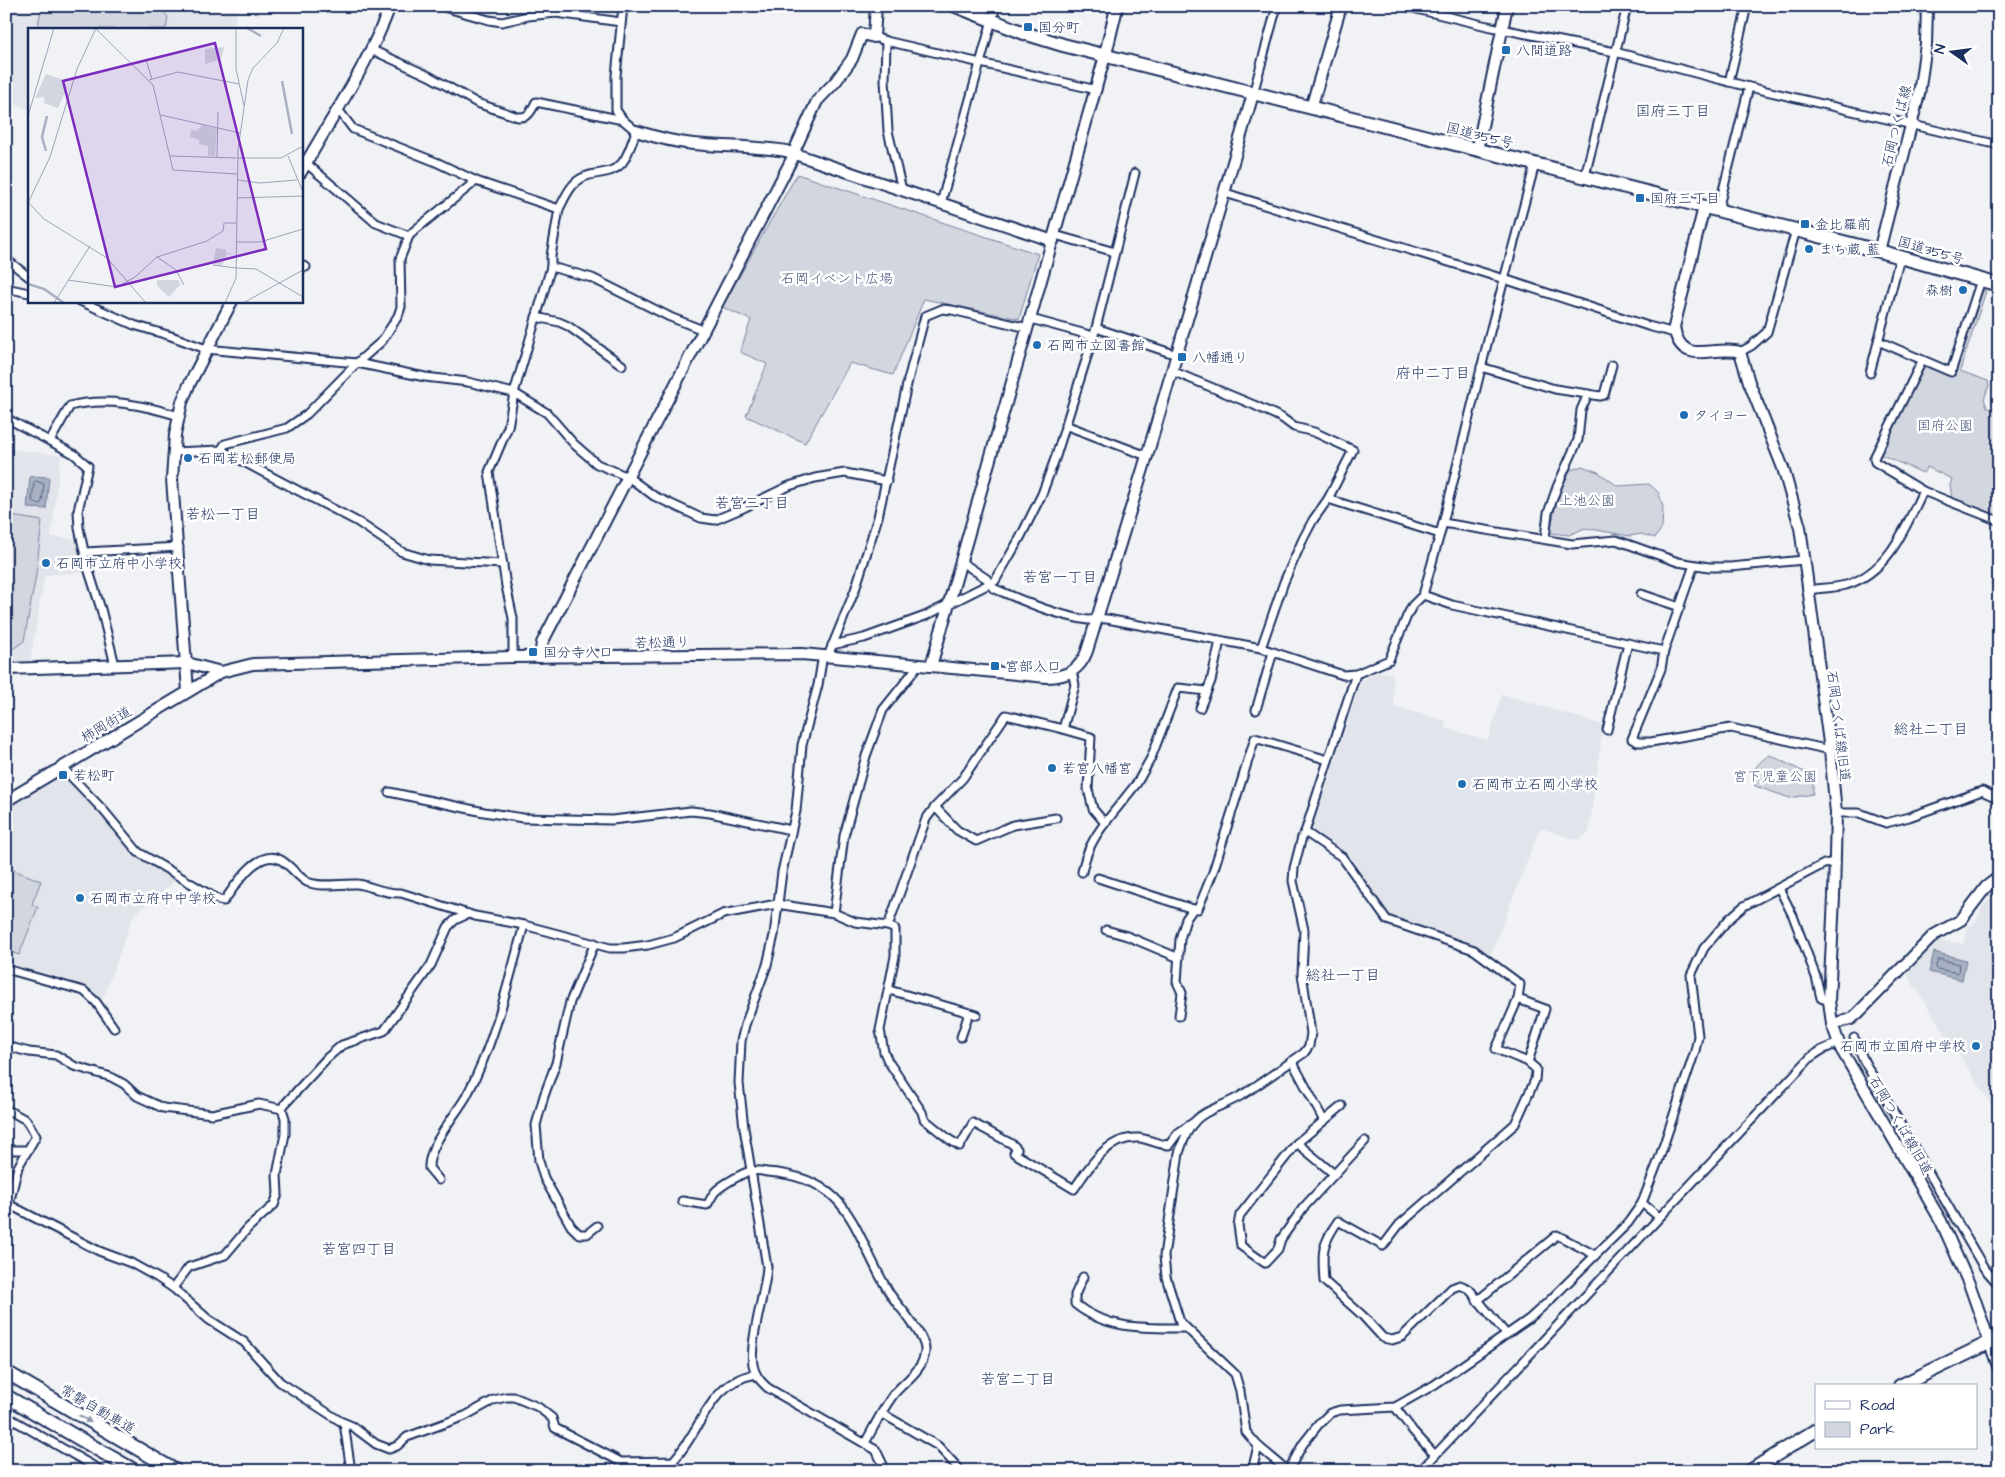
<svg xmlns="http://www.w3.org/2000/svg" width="2005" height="1477" font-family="'Architects Daughter','Klee One',sans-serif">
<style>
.built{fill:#e1e4ea}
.green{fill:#d2d6df;stroke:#76829e}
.water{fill:#a8b0c2;stroke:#707c9a}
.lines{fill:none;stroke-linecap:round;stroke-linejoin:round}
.shore{stroke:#536386;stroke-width:1}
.street-casing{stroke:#1b2f5e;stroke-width:11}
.secondary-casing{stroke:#1b2f5e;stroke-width:14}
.primary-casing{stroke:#1b2f5e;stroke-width:15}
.highway-casing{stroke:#1b2f5e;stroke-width:16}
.street{stroke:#fff;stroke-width:7}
.secondary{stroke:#fff;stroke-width:10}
.primary{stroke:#fff;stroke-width:11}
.highway{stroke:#fff;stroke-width:12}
.oneway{fill:#8d97ae}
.poi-dot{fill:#1f6fb2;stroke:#fff;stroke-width:2}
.labels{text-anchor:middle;stroke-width:5;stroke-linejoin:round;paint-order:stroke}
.poi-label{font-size:14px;fill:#1b2f5e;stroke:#fff;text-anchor:start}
.street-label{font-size:14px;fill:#1b2f5e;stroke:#fff}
.park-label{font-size:14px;fill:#49597e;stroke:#fff}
.neighbourhood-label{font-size:15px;fill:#1b2f5e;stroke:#fff}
.inset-river{fill:none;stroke:#a8b0c2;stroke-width:2.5}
.inset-road{fill:none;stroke:#9ba4b9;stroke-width:1}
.view{fill:#7b2cbf;fill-opacity:0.15;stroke:#7b2cbf;stroke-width:2.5}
.inset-edge{fill:none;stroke:#1b2f5e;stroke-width:2.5}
</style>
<rect width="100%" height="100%" fill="#f1f2f5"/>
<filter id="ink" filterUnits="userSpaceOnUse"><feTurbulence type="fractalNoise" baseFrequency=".02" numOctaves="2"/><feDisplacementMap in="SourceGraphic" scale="10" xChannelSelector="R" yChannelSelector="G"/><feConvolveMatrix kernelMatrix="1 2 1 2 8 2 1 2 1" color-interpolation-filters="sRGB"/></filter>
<g filter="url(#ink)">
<g class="built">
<polygon points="6,6 238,6 233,29 29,29 29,109 6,101"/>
<polygon points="6,449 61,455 51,537 79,539 87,572 45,575 30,661 6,662"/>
<polygon points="1381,672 1393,674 1394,706 1446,721 1445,728 1488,740 1502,694 1603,725 1589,833 1577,840 1540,828 1492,952 1489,953 1475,945 1389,915 1345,852 1312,831 1361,680"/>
<polygon points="64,773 93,803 133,850 144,860 177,880 133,916 103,999 100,1001 86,987 6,963 6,809"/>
<polygon points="1999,888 1999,1116 1907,975 1938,940 1963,944 1968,927 1977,920 1982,907"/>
</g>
<g class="green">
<polygon points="42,6 160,6 160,9 168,17 166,29 51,29 38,25"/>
<polygon points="797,174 1038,254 1019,319 924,299 893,375 850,363 805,443 746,416 767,364 740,352 751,320 722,307"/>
<polygon points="1981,290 1986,291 1960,371 1988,381 1989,386 1984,399 1987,407 1999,413 1999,519 1952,499 1950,485 1952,479 1927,467 1923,473 1879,454 1921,366 1925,364 1952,377"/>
<polygon points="1582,466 1598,472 1618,486 1649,484 1659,493 1663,507 1662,528 1655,538 1641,534 1630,536 1585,528 1569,535 1550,533 1557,498 1568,471"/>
<polygon points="12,516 42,521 36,575 24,641 6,654 6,532 10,532"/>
<path d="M1770 755 1802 771 1813 773V794L1790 798 1755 786C1753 769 1755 764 1770 755Z"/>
<polygon points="6,867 41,881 32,904 38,907 19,955 6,950"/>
</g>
<g class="water">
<polygon points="30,476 49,477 46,509 27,508"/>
<polygon points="1934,952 1966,960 1962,980 1929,972"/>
</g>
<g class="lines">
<g class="shore">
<polygon points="36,481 44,484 42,502 40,504 32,501 34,483"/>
<polygon points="1939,959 1959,964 1958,973 1937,969 1936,966"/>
</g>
<defs>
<g id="street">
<polyline points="440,6 489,20 502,22 528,16 556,13 621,22"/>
<polyline points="1404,6 1487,26 1615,52 1749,87 1999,145"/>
<polyline points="874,37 886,41 1097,90"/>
<polyline points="886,41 885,80 888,131 902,190"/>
<polyline points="1729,82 1747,6"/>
<polyline points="1253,94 1277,6"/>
<polyline points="337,108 353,129 436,162 476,181"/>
<polyline points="623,120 616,110 616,76 623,6"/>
<polyline points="306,163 376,223 409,236"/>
<polyline points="1585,176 1627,6"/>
<polyline points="1225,193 1504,279 1648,326 1675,333"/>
<polyline points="941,203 996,6"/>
<polyline points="1718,210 1749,87"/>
<polyline points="1055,235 1115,252"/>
<polyline points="6,259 29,277"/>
<polyline points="301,265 306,267"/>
<polyline points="551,267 592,278 670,317 703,330"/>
<polyline points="6,288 29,293"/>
<polyline points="80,301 134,325 171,336 206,349 357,363 425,377 468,382 514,393 547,413 574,444 597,464 628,477 654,496 701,518 715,520 741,509 789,486 815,478 845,473 887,481"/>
<polyline points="536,317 559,322 568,326 622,365"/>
<polyline points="1031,319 1093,336"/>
<polyline points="1096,328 1177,355"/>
<polyline points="1878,341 1951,372 1981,280"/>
<polyline points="1740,352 1751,346 1767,332 1796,230"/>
<polyline points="1922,361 1874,458 1875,462 1923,491 1999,521"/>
<polyline points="1481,367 1555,389 1600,396 1604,395 1612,365"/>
<polyline points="1172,371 1254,405 1282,418 1294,427 1314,432 1353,450 1328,499 1313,520 1303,539 1284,582 1261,648"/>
<polyline points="1870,373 1900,257"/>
<polyline points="6,418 74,454 88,466 78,511 79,528 87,565 101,609 115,665"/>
<polyline points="1065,425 1147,456"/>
<path d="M50 441 70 406C106 397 144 405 179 416"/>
<polyline points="221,450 358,522 402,552 429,560 503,564"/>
<path d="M173 452 221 450 225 444 287 428 307 414 357 363 382 341 398 316 401 307 400 259 409 236 415 230 476 181 559 209C565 198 570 184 582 178 594 171 611 176 622 163 629 154 632 142 636 131L623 120 536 102C531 111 529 118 518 117L477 103 429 76 370 49"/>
<polyline points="1328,499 1440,534"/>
<polyline points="1443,523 1572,544 1616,540 1678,562 1709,567 1730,567 1804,560"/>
<polyline points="1545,538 1548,513 1557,487 1578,440 1581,410 1588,394"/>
<polyline points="85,552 179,547"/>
<path d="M960 561 987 579 993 588C1024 601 1054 615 1088 620 1095 620 1100 618 1107 619L1261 648 1343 675 1356 674 1389 660 1407 616 1412 606 1423 595 1443 523 1491 328 1535 164"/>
<polyline points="1694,565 1664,651 1661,669 1632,739 1638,742 1651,742 1731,728 1830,750"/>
<polyline points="1999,577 1997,583 1999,586"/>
<path d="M1807 590C1820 588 1834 588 1846 585 1889 572 1905 528 1923 491"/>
<polyline points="1641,594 1680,607"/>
<polyline points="1423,595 1452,605 1664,651"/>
<polyline points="832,645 864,638 925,616 995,581 1020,538 1042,494 1056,456 1096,328 1135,173"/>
<path d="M823 655 818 685 802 745 796 811 782 872 774 935 767 965 745 1025 741 1041 739 1083 744 1128 767 1267C765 1295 749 1340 753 1365 755 1375 760 1381 768 1388L876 1450 886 1471"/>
<polyline points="828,656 855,590 878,517 908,380 925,316 942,309 952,310 1028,328"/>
<polyline points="513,657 513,618 506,586 489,472 508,427 514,393 551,267 551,256 559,209"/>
<polyline points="1200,708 1211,681 1220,641"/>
<polyline points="1256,710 1273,652"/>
<polyline points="1063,729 1075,685 1072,671"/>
<polyline points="1607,730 1628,643"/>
<path d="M62 767 104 811 138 852 219 900 224 901C235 886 258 847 281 860 291 866 297 876 307 882 321 888 342 883 357 884 373 886 383 894 401 893L475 916 524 925 610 948H624L648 945 674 938 723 914 777 904 834 913 855 922 888 926 895 929V956L880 1030 884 1052 888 1061 922 1112 924 1119 950 1140 960 1146 973 1123 1012 1144 1017 1149 1014 1153 1074 1189C1090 1166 1107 1136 1139 1138 1149 1139 1159 1145 1169 1145L1178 1133 1194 1122"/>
<polyline points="389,792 484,812 523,818 612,820 691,811 710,813 791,830"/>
<polyline points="935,807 957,830 976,841 1013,825 1056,818"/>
<polyline points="1836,813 1859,813 1886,823 1909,817 1982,791 1999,799"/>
<polyline points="1105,823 1137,783 1151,758 1178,688 1207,691"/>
<path d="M1305 832 1342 857 1387 920 1474 950 1520 984 1518 999 1496 1049 1528 1062 1536 1069 1535 1080 1515 1124 1399 1225 1383 1246 1338 1221C1321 1246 1322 1252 1324 1281L1362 1315 1383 1338 1392 1340 1402 1337 1452 1288 1460 1285 1469 1289 1506 1334"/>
<polyline points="1098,878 1193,909"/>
<polyline points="1779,888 1793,916 1816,977 1821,998 1829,1001"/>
<polyline points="834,913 844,836 866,756 883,710 914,671 917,664"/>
<path d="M888 926 926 819 935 807 963 778 1006 715 1063 729 1091 737 1088 789 1093 809 1105 823C1093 839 1086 852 1082 872"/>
<polyline points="1106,930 1127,936 1179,958"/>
<polyline points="595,943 570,1002 556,1063 544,1096 536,1125 539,1161 544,1178 571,1226 579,1234 587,1234 597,1226"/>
<polyline points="6,969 84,991 96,1002 114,1028"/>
<polyline points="889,990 977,1015"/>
<polyline points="1518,999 1545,1009 1528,1062"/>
<polyline points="1179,1016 1182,993 1177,982 1180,939 1186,919 1193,909 1198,909 1213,872 1255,738 1328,760"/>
<polyline points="961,1037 969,1013"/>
<polyline points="1854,1038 1864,1061 1984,1268 1999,1285"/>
<polyline points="6,1046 29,1052 56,1055 74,1066 111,1077 124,1084 137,1096 163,1108 212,1114 259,1104 282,1109"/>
<polyline points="1292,1061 1324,1121"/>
<polyline points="1342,1106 1297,1143 1240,1215 1238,1225 1241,1246 1265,1263 1278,1249 1281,1239 1303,1208 1365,1141"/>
<polyline points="6,1109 26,1120 36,1136 18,1167 9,1204"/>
<polyline points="1297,1143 1334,1174"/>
<polyline points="6,1150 28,1150"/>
<path d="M439 1180 429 1168C428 1145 456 1115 467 1095 495 1042 508 983 524 925"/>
<path d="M682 1201 707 1205C710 1201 712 1195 715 1192 720 1186 744 1172 751 1171 756 1170 762 1171 767 1172 853 1178 852 1232 890 1294 899 1307 927 1337 925 1352 923 1370 905 1381 894 1394 883 1408 874 1427 865 1443"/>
<path d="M6 1203 99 1251 131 1263 158 1278 173 1288 208 1319 244 1342 280 1382 340 1421 352 1426 376 1444 389 1449 397 1446 407 1437 465 1416 494 1400 506 1397H514L538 1407 552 1418 555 1428 621 1462 673 1461C702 1431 708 1382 756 1374"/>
<polyline points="1642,1203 1659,1217"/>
<path d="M1083 1277 1075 1295V1304C1107 1330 1145 1328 1185 1328"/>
<polyline points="173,1288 189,1267 225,1255 248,1228 274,1205 278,1194 277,1175 285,1134 285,1118 282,1109 284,1105 327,1058 342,1045 384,1031 431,965 448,927 455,920 468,914"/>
<polyline points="1477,1301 1557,1235 1595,1255"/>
<polyline points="1395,1407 1413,1431 1435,1455"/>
<polyline points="883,1414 938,1446 961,1471"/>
<polyline points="6,1416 102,1471"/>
<polyline points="344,1423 351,1471"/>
<polyline points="1252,1471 1258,1446"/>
<path d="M1288 1471 1258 1446 1246 1432 1240 1391 1235 1374 1180 1322 1166 1277 1164 1256 1179 1153C1194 1104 1212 1115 1247 1092 1266 1079 1285 1066 1304 1053L1309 1046 1311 1033 1302 974 1304 930 1293 881 1294 868 1302 837 1305 832 1356 674"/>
<polyline points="1288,1471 1303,1444 1318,1425 1330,1413 1340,1410 1395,1407 1434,1385 1529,1319 1550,1300 1628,1223 1642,1203 1659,1159 1695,1051 1698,1036 1691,975 1704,948 1729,919 1744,906 1824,864 1835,862"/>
<polyline points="1420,1471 1811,1057 1822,1050 1838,1043"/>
</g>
<g id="secondary">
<polyline points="1311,108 1341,6"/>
<path d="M636 131C655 137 673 142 693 144 724 147 755 146 786 151L1053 241"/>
<polyline points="1477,150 1507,6"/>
<path d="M301 172C331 118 369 64 390 6"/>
<path d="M1704 207 1674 327C1681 369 1714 344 1740 352L1749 382 1783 468 1800 527 1830 750 1836 813 1834 897 1829 1001 1832 1024 1841 1049 1941 1221 1970 1286 1999 1369"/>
<polyline points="1879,251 1919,94 1926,44 1927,6"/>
<polyline points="540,657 542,643 794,155 796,147 817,101 836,81 852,59 862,34 874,37 876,6"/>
<polyline points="931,666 1105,56"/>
<polyline points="6,669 187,663 221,672"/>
<polyline points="188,691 172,479 175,435 182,402 189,385 232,301"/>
<path d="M6 801 221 672 253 664 513 657 802 654 1047 677C1067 677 1080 670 1087 651L1147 456 1253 94"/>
<polyline points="1832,1024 1851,1019 1858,1013 1934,935 1961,920 1986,887 1999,877"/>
</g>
<polyline id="primary" points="1105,56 1117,6"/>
<g id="highway">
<polyline points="956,6 1024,33 1063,45 1879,251 1999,285"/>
<polyline points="6,1372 176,1471"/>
<polyline points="1900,1386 1999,1338"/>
<polyline points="6,1396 135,1471"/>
<polyline points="1750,1471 1816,1430"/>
</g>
</defs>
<use href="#street" class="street-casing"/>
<use href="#secondary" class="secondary-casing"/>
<use href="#primary" class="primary-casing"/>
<use href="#highway" class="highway-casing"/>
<use href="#street" class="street"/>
<use href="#secondary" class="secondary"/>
<use href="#primary" class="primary"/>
<use href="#highway" class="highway"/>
</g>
<defs><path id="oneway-solid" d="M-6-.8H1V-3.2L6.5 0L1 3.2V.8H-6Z" transform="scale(1.25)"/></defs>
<use class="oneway" href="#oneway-solid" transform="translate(85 1419) rotate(30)"/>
</g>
<g class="poi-dot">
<rect x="1023" y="22" width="10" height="10" rx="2.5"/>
<rect x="1501" y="45" width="10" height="10" rx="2.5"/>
<rect x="1635" y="193" width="10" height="10" rx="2.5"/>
<rect x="1800" y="219" width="10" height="10" rx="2.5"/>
<circle cx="1809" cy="249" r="5"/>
<circle cx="1963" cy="290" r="5"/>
<circle cx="1037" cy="345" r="5"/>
<rect x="1177" y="352" width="10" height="10" rx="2.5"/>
<circle cx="1684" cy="415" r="5"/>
<circle cx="188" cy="458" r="5"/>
<circle cx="46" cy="563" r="5"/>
<rect x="528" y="647" width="10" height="10" rx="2.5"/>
<rect x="990" y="661" width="10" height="10" rx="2.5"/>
<circle cx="1052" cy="768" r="5"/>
<rect x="58" y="770" width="10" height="10" rx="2.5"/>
<circle cx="1462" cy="784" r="5"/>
<circle cx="80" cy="898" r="5"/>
<circle cx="1976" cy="1046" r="5"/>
</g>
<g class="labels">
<g class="poi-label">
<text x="1038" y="32">国分町</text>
<text x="1516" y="55">八間道路</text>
<text x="1650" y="203">国府三丁目</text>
<text x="1815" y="229">金比羅前</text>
<text x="1819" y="254">まち蔵 藍</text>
<text x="1953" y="295" text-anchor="end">森樹</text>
<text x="1047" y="350">石岡市立図書館</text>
<text x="1192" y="362">八幡通り</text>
<text x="1694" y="420">タイヨー</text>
<text x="198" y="463">石岡若松郵便局</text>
<text x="56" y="568">石岡市立府中小学校</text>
<text x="543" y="657">国分寺入口</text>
<text x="1005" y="671">宮部入口</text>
<text x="1062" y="773">若宮八幡宮</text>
<text x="73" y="780">若松町</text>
<text x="1472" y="789">石岡市立石岡小学校</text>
<text x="90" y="903">石岡市立府中中学校</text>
<text x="1966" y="1051" text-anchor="end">石岡市立国府中学校</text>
</g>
<g class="street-label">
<text transform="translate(1896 126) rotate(-76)" y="5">石岡つくば線</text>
<text transform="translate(1480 135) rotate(14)" y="5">国道355号</text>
<text transform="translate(1931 250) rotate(16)" y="5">国道355号</text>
<text transform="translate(662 642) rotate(-1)" y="5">若松通り</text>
<text transform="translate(106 724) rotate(-31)" y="5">柿岡街道</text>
<text transform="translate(1839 726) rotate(83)" y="5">石岡つくば線旧道</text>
<text transform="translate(1901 1125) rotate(60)" y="5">石岡つくば線旧道</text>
<text transform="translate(98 1409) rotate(30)" y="5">常磐自動車道</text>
</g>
<g class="park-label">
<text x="837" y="283">石岡イベント広場</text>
<text x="1945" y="430">国府公園</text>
<text x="1587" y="505">上池公園</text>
<text x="1775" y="781">宮下児童公園</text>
</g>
<g class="neighbourhood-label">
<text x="1673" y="116">国府三丁目</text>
<text x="1433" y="378">府中二丁目</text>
<text x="752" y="508">若宮三丁目</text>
<text x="223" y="519">若松一丁目</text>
<text x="1060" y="582">若宮一丁目</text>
<text x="1931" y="734">総社二丁目</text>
<text x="1343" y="980">総社一丁目</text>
<text x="359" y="1254">若宮四丁目</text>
<text x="1018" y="1384">若宮二丁目</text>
</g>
</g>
<g transform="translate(28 28)">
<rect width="275" height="275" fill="#f1f2f5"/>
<path d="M196 19 193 31 177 36V21ZM18 46 36 52 39 60 30 80 16 75V69L7 70ZM174 97 189 101 187 128H180V118L171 116V112L162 109 163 102 169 103ZM188 220 198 222V225L208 226H199L194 238 185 236ZM129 252H150L153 256 141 269 129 258Z" fill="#d2d6df"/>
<path class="inset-river" d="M219 0 233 8M254 53 264 106M18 123 14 109 19 88M0 256 16 261 36 275"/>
<path class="inset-road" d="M208 0V41L216 78M68 1 125 57 145 142 209 146M118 32 124 51M121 52 150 44 211 56M133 87 212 105M0 88 26 0M142 128 208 130M260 128 275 164M189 129 190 84M209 130H253L275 118M209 152 232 155 269 152M209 170 275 168M0 174 16 191 79 230 118 275M0 175 22 129 49 41 68 0M209 214H232L275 201M129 229 148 242 156 257M185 237 208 240M208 240 228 241 275 269M40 252 89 259 107 249 129 229 179 213 195 203 196 195H209M26 275 62 218M197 275 208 250 210 122 220 52 225 40 249 15 256 0M215 275 275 242"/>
<path class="view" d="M187 15 238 221 87 259 35 53Z"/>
<rect width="275" height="275" class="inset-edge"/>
</g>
<rect width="2005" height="1477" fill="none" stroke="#fff" stroke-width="25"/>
<rect x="12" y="12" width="1980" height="1452" fill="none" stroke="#1b2f5e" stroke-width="2" filter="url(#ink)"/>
<rect x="1815" y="1384" width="162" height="65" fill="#ffffff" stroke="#a4acbf"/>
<rect x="1825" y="1401" width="25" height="8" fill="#ffffff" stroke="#a4acbf"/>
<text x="1860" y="1410" font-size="15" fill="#1b2f5e">Road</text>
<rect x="1825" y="1422" width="25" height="15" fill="#d2d6df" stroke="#a4acbf"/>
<text x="1860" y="1434" font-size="15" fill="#1b2f5e">Park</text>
<g transform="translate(1952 52) rotate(284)" stroke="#ffffff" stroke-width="4" paint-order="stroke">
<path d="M0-4L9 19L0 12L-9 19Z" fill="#1b2f5e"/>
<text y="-8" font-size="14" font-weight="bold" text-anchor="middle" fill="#1b2f5e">N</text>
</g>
</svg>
